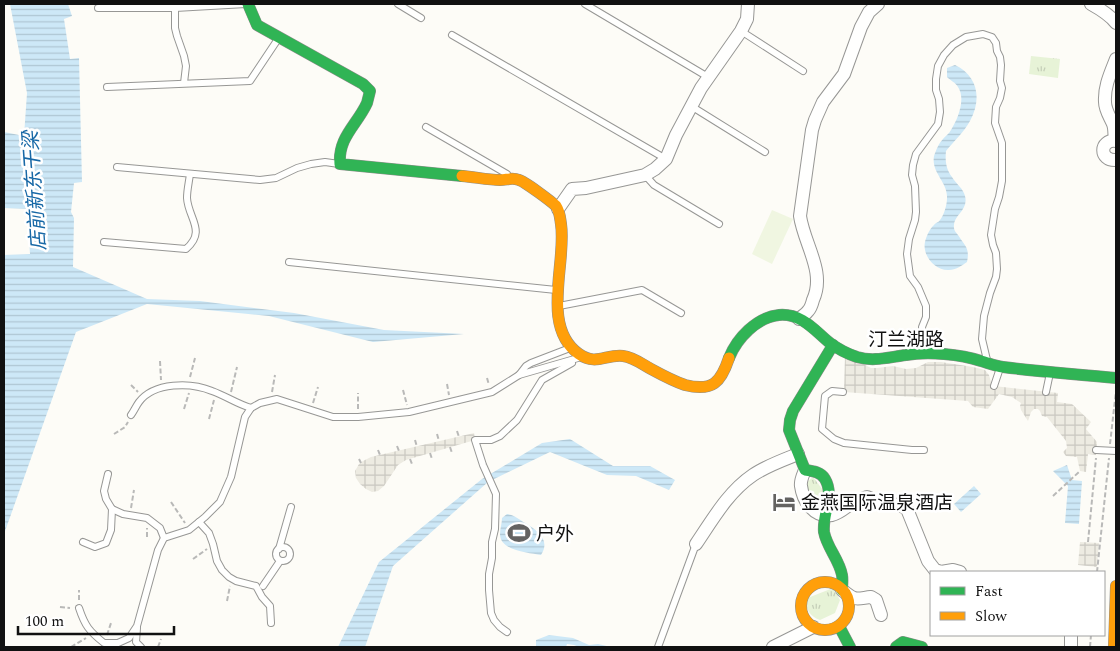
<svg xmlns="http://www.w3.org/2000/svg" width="1120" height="651" font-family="Spectral,'Noto Sans SC',serif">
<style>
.grass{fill:url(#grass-tufts)}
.pitch{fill:#f0f6e1}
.plaza{fill:url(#plaza-grid)}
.water{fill:url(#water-rules)}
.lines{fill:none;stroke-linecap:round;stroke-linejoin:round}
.lane-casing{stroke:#979795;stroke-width:8}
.street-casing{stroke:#979795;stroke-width:14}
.fast-casing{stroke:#8e8d8b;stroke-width:12}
.slow-casing{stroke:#8e8d8b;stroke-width:12}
.path{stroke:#b9b9b8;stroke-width:2;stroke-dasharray:5 2.5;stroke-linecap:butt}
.lane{stroke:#fffffe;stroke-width:6}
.street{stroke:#fffffe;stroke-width:12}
.fast{stroke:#30b455;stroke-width:11}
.slow{stroke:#ff9f0a;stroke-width:11}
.labels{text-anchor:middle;stroke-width:5;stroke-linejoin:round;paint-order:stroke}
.street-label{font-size:19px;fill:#111;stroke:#fff}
.poi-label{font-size:19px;fill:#111;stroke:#fff;text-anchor:start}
.water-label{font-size:20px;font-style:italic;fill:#1768a6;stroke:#fff}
</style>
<defs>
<pattern id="grass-tufts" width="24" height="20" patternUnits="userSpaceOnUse" patternTransform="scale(1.25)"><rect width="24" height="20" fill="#e7f3d7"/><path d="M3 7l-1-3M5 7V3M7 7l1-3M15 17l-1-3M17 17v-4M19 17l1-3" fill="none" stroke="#c5cfb8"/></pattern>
<pattern id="plaza-grid" width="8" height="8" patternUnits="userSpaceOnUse" patternTransform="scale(1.25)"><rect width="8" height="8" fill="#edebe2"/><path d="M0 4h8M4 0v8" fill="none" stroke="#cac8c1"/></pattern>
<pattern id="water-rules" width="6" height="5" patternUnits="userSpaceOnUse" patternTransform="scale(1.25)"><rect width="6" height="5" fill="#cde8f7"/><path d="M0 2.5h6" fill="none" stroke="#afc6d3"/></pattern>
</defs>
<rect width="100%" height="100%" fill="#fdfcf7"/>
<g class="grass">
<polygon points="1031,56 1060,59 1058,78 1029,74"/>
<polygon points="813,477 826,494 817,508 804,485"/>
<path d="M833 588 840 600 835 613 820 620C809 616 807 610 805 599Z"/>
</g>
<polygon class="pitch" points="772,210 793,219 772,264 752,254"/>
<g class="plaza">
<polygon points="845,355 871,368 877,368 893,366 906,369 916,368 928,362 941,362 973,367 985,370 989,375 991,382 994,386 1058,393 1057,402 1072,404 1091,422 1086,429 1097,442 1096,455 1088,454 1086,472 1080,471 1077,457 1066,456 1063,452 1067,448 1066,441 1047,417 1042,416 1040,411 1038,409 1034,409 1031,412 1028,421 1021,410 1020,406 1021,403 1012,397 999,394 988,409 973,407 968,401 844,392"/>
<polygon points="474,433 475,440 406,460 398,465 384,486 378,491 372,492 366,489 360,484 356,478 355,471 359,464 363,461 371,457"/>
<polygon points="1080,542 1099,543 1097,567 1078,565"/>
</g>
<g class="water">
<polygon points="10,4 68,4 72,16 64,19 70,59 79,58 82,182 74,183 71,212 74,218 73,267 147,299 200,301 294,313 384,330 464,334 373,342 269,316 147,304 76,332 4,534 4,255 30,254 27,209 4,208 4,132 24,136 27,93"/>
<path d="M955 65C978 76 982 99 970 121 964 132 954 141 946 151 945 161 946 169 952 177 956 184 963 188 965 196 969 211 952 215 954 228 954 230 956 233 958 235 965 246 970 248 967 262 961 266 956 270 949 270 935 271 922 255 925 242 926 237 930 228 934 225 936 222 938 223 940 220 944 215 947 205 947 198 948 182 931 173 934 156 936 150 939 143 943 139 945 136 949 134 951 130 958 119 966 99 958 87 956 83 950 80 947 77V68Z"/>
<polygon points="570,439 613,466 650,466 675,480 669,490 636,476 607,475 550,452 488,482 393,566 365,647 338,647 379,562 482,479 542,443"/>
<polygon points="1067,465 1072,480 1082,481 1079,524 1065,523 1068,486 1053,471"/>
<polygon points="974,486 981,494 961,512 954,504"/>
<path d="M507 514C514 515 519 519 525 523 537 530 551 540 541 555 529 553 500 551 500 534 500 529 502 523 502 518Z"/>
<polygon points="549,635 573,638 589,645 598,644 611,647 579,647 574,645 567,644 566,647 536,647 536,640"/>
</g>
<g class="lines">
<defs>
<g id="lane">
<polyline points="398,4 421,18"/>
<polyline points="585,4 708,77"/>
<polyline points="98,8 175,8 246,4"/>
<polyline points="175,8 175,28 177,36 184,56 186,66 184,83"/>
<polyline points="741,31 803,71"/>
<polyline points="452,35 666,159"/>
<polyline points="107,87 250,81 278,39"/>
<polyline points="691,106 765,152"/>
<polyline points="426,127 507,174"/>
<polyline points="117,167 260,180 276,178 297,168 311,164 325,162 339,164"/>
<polyline points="645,175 654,185 719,224"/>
<path d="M104 242 186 249C207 231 188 218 187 198 187 190 189 182 190 174"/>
<polyline points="289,262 556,290"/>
<polyline points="559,306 642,290 681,313"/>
<polyline points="922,352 923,338 922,327 926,317 926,306 918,287 910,276 907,254 909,239 915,220 916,212 915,186 912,175 913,165 916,154 938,124 940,112 939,99 936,90 936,79 938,66 944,55 953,45 966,37 983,34 992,37 996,43 997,51 1000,57 1001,65 1000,81 1002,88 1000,98 996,107 995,123 1002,143 1002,181 999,197 995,209 991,235 993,245 996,253 997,269 996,277 990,293 984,316 982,339 987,360"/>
<polyline points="519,375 526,366 531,363 570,348"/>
<polyline points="994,386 1000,368"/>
<polyline points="843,392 832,391 825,396 822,429 834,439 844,443 912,450 924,450"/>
<polyline points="1046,392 1050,373"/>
<path d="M131 415C134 411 136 406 139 402 154 382 191 382 212 391 226 396 237 404 251 408"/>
<polyline points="1096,450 1116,451"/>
<polyline points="108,474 104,491 106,499 112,509 123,514 147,518 160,528 164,538"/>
<polyline points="199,522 209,533 213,544 217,561 222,570 229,577 236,581 256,586 262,597 270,606 271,623"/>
<polyline points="83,542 95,547 106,543 111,530 112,509"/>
<circle cx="283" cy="554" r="7"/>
<polyline points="279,549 291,507"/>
<polyline points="263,586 280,561"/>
<path d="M79 608C85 626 89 631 104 643H118L129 638 137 626 158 550 164 538 189 530 205 517 220 502 231 477 245 417 251 408 260 403 277 399 333 417H358L409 412 492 392 519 375 578 358"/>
<polyline points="137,628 136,642 141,647"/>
<polyline points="507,632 500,627 494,620 491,613 489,590 489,574 492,558 492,542 495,529 496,494 483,465 475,440 491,440 500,436 517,420 542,380 572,363"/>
<polyline points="658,647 696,544"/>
</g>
<g id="street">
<path d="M1091 4C1100 9 1110 15 1116 23"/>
<path d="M1115 140C1114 135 1115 129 1113 124 1110 117 1105 110 1105 102 1104 86 1111 72 1116 59"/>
<path d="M1116 141C1099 139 1099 161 1116 160"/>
<polyline points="558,209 572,189 586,188 645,175 655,169 666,159 676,135 701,88 741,31 747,19 748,4"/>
<path d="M799 319C802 316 806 314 808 311 811 308 812 304 813 300 826 272 804 244 800 216L812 130 815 120 823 102 844 74 861 27 869 12 878 4"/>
<path d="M805 470C803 475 800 481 801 486 803 501 814 518 832 515 840 513 846 507 852 503 857 500 862 499 867 497L884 504 900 505 907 509 928 561 935 570 941 572 953 570 960 572"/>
<path d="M696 544C713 519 728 492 753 475 766 466 783 460 798 454"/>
<path d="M842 590C856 601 854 599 871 597L876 600 881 615"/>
<polyline points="773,647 813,627"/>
<polyline points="1071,647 1071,635"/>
</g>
<g id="fast">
<path d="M248 4 257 25 363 84 370 91C369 95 368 99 367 103 357 125 338 137 340 164L462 176"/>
<path d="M833 345 793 411 790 420 789 430 805 470C813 471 821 472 825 479 835 496 822 514 824 532 827 548 839 559 842 575 843 580 842 585 842 590"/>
<path d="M729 358C737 338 757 317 779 315 802 313 815 331 830 343 838 349 848 354 857 357 874 362 889 357 906 355 918 353 931 353 944 354 956 355 969 357 981 361 988 363 995 366 1003 367 1040 372 1078 374 1116 378"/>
<polyline points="839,626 850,647"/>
<polyline points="896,647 903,642 922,647"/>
</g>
<g id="slow">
<path d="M462 176C475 177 488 180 500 180 507 180 512 177 519 180 524 181 552 202 556 206 560 212 560 218 561 224 567 262 540 327 579 354 596 366 606 354 623 356 633 357 642 364 651 369 662 375 673 381 685 385 713 392 721 382 729 358"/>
<circle cx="825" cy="606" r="24"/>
<polyline points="1114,647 1116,586"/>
</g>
</defs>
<use href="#lane" class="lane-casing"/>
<use href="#street" class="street-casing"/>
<use href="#fast" class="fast-casing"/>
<use href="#slow" class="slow-casing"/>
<g class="path">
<polyline points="160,361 161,380"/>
<polyline points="190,377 195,358"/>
<polyline points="487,378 489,385"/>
<polyline points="447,384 449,395"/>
<polyline points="131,385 138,392"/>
<polyline points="403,390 407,405"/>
<polyline points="231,392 237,367"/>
<polyline points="272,392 275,375"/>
<polyline points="313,403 318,387"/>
<polyline points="184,409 189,393"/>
<polyline points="358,409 358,393"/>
<polyline points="209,419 214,400"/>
<polyline points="457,431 459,437"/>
<polyline points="114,434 125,427 128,422"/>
<polyline points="437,434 439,441"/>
<polyline points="415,440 417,447"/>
<polyline points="1110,444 1116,391"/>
<polyline points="397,446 399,451"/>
<polyline points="450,447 452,453"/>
<polyline points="378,450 380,455"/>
<polyline points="430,453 432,459"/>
<polyline points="359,459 361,463"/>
<polyline points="410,459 412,464"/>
<polyline points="1053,496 1080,471"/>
<polyline points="171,502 185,523"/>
<polyline points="131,508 134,490"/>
<polyline points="147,537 147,528"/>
<polyline points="1088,542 1096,458"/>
<polyline points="193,559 207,549"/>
<polyline points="1097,572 1109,458"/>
<polyline points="79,600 79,590"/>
<polyline points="227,601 230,586"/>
<polyline points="60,607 70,608"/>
<polyline points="107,635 111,623"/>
<polyline points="71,647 86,638"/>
<polyline points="158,647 161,639"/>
<polyline points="1090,647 1091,635"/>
</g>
<use href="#lane" class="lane"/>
<use href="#street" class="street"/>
<use href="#fast" class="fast"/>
<use href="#slow" class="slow"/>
</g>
<defs>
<symbol id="hotel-bare" viewBox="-9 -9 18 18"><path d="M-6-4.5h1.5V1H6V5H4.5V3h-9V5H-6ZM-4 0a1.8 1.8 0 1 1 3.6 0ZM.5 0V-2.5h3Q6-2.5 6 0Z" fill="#646362" stroke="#fff" stroke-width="2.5" paint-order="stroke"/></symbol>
<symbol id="stadium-bare" viewBox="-9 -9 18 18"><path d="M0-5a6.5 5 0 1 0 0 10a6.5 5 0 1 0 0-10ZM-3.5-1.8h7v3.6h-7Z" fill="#646362" stroke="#fff" stroke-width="2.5" paint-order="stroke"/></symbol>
</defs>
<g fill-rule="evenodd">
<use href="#hotel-bare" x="768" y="486" width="32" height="32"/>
<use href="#stadium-bare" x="503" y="517" width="32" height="32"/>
</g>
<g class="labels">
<g class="street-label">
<text x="906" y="346">汀兰湖路</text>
</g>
<g class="poi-label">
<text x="801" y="509">金燕国际温泉酒店</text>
<text x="536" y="540">户外</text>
</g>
<g class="water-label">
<text transform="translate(34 191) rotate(-94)" y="7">店前新东干梁</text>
</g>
</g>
<rect width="1120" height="651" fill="none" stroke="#111111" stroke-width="10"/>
<rect x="930" y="571" width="175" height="65" fill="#ffffff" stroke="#a0a0a0"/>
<rect x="940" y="587" width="25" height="8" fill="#30b455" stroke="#a0a0a0"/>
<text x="975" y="596" font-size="15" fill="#111111">Fast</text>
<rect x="940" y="612" width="25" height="8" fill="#ff9f0a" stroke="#a0a0a0"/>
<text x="975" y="621" font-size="15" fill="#111111">Slow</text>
<path d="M18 626v8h156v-8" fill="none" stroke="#111111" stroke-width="2.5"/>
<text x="25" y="626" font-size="15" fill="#111111" stroke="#ffffff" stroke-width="4" paint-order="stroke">100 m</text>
</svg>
